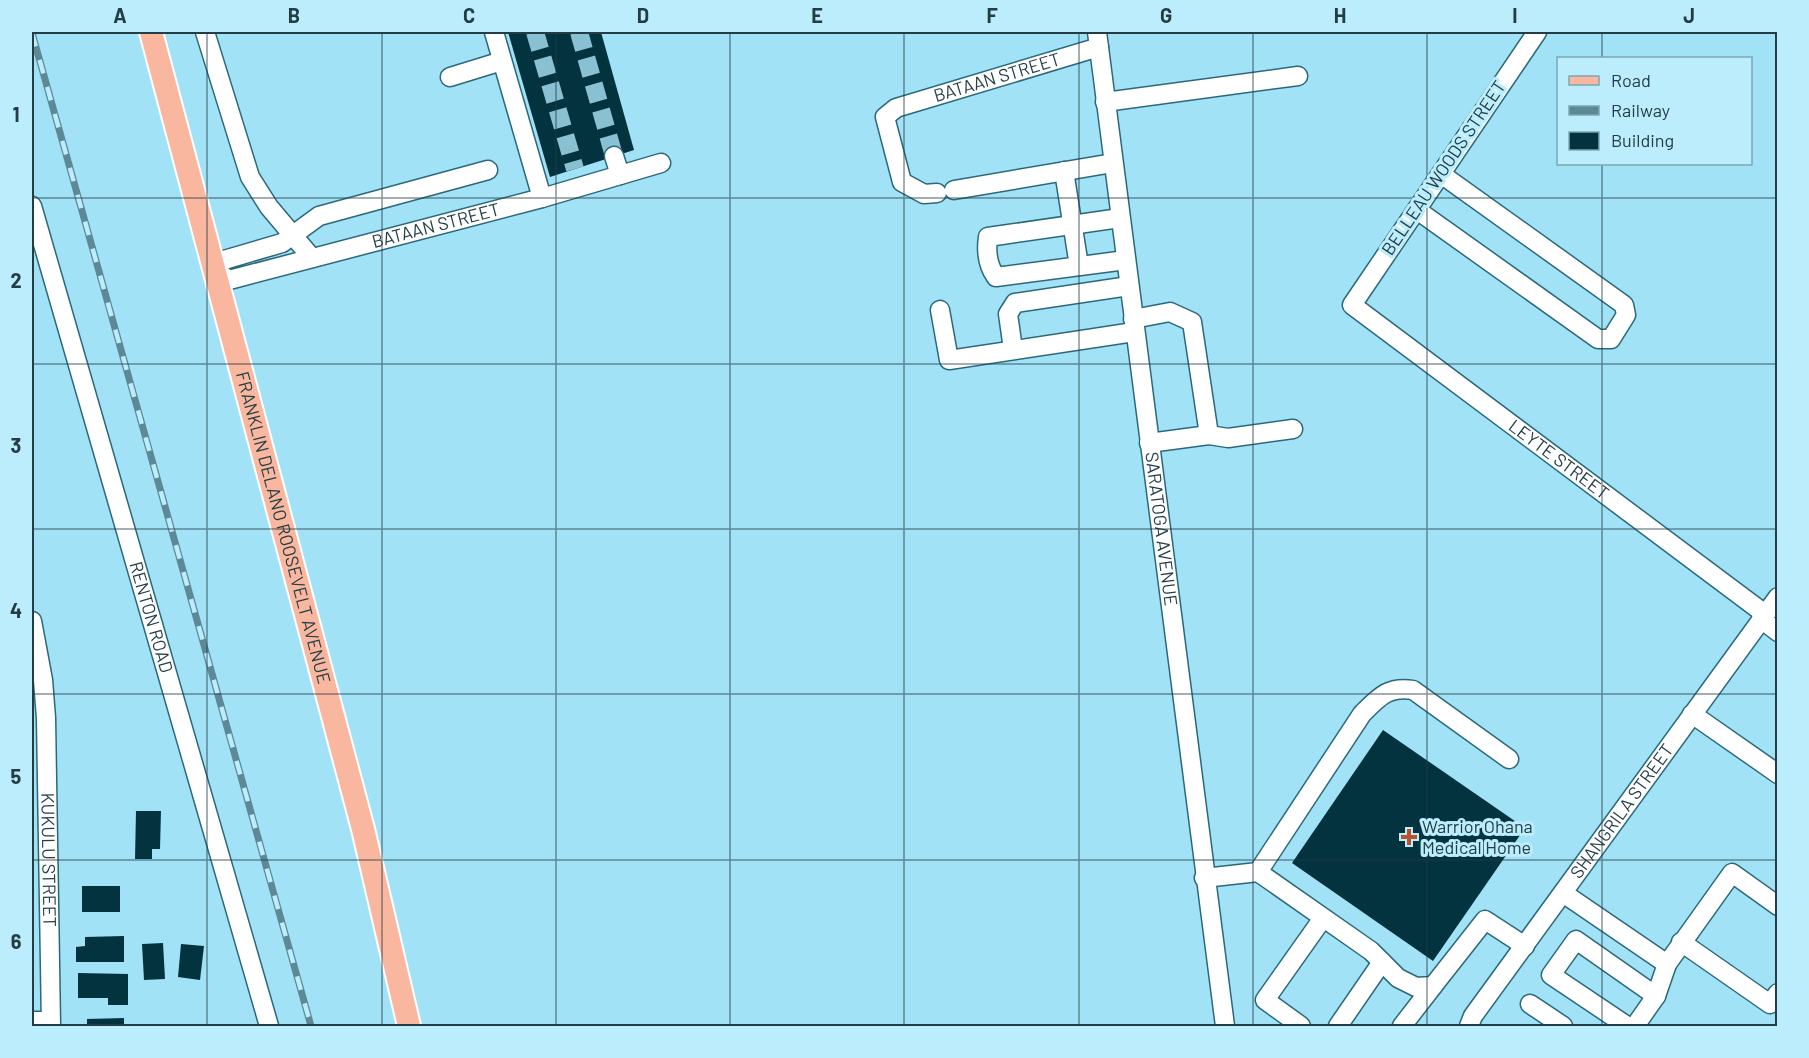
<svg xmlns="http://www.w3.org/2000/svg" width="1809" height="1058" font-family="Barlow,sans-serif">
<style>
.building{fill:#03333f}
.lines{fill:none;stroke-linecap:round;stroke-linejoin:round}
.minor-tunnel{stroke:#89c1d3;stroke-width:18;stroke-dasharray:18 9;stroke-linecap:butt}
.minor-casing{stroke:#2a697a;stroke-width:21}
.major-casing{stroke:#fff;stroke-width:26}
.minor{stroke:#fff;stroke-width:18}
.major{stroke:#fab7a0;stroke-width:22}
.rail-casing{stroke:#5d8996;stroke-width:7}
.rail{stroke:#bbedfd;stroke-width:4.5;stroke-dasharray:14;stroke-linecap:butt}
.grid{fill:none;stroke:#233d45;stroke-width:1.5;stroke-opacity:0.55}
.poi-dot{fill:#ba522c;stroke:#bbedfd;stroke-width:2}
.labels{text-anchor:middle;stroke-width:6;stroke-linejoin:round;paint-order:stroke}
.street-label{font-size:18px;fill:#233d45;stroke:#bbedfd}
.poi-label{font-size:18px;fill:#233d45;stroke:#bbedfd;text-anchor:start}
.neatline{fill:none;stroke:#233d45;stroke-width:2}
.grid-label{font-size:20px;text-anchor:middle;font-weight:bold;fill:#233d45}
</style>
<rect width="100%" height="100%" fill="#a2e2f6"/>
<g class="building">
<polygon points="508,32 601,32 634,150 550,177"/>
<polygon points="1383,730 1525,828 1433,961 1292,863"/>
<polygon points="136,811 161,811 160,849 152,849 152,859 135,859"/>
<rect x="82" y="886" width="38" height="26"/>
<polygon points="124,936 124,962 76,962 76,947 85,946 85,937"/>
<polygon points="163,943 165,979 144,980 142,944"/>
<polygon points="181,944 204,946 200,980 178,977"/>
<polygon points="78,973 128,974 128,1005 108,1005 108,998 78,998"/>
<polygon points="124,1018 124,1026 87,1026 87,1019"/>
</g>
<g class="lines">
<g class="minor-tunnel">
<polyline points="535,32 575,169"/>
<polyline points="579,32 614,156"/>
</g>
<defs>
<g id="minor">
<polyline points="205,32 250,177 269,207 312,258"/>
<polyline points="494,32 542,198"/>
<path id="s1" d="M1097 32 1225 1026"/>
<path id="s2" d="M1537 32 1352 305 1765 614"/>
<polyline points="450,77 502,61"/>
<polyline points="1105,102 1298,76"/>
<polyline points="614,156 620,175"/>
<path id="s3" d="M488 170 319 216 282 243 224 260 215 270 229 280 542 198 661 163"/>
<polyline points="1064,171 1079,266"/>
<polyline points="954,190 1113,163"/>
<path id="s4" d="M937 193 924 194 902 182 885 117 896 108 1099 47"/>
<path id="s5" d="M32 206 269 1026"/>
<polyline points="1417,210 1598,339 1611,339 1626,315 1624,305 1441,174"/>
<path d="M1120 218 988 237C986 251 988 266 996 277L1126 260"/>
<polyline points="940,310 949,360 1134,332"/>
<polyline points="1133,319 1170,312 1192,322 1209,435 1149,443"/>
<polyline points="1013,349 1008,314 1015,303 1129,286"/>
<polyline points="1209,435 1228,438 1293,429"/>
<polyline points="1761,619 1778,632"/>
<path id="s6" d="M32 621 43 680 46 718 51 1026"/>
<polyline points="1692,714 1778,774"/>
<polyline points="1258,872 1371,951 1398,978 1416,987 1433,986 1485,920 1525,946"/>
<path d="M1204 878 1258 872 1362 714C1379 697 1388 686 1413 690L1509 759"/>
<polyline points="1563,893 1667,964 1732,873 1778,906"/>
<polyline points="1681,942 1770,1004 1778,993"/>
<polyline points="1530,1004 1563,1026"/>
<polyline points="32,1021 50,1021"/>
<polyline points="1301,1026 1265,1000 1323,918"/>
<polyline points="1338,1026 1382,962"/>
<polyline points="1402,1026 1433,986"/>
<path id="s7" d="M1469 1026 1473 1016 1778 597"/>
<polyline points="1627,1026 1551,975 1576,940 1656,996"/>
<polyline points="1635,1026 1656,996 1667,964"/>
</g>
<g id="major">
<path id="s8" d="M151 32 363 829 409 1026"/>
</g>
</defs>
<use href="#minor" class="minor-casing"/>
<use href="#major" class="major-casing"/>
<use href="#minor" class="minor"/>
<use href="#major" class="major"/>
<defs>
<polyline id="rail" points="32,33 311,1026"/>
</defs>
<use href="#rail" class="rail-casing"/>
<use href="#rail" class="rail"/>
</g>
<path class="grid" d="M207 32V1026M382 32V1026M556 32V1026M730 32V1026M904 32V1026M1079 32V1026M1253 32V1026M1427 32V1026M1602 32V58M1602 164V1026M32 198H1778M32 364H1778M32 529H1778M32 694H1778M32 860H1778"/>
<path class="poi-dot" d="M1406 828h6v6h6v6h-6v6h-6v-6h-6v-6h6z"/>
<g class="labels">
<g class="street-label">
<text dy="6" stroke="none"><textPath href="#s4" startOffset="225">BATAAN STREET</textPath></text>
<text transform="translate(1444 168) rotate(-56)" y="6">BELLEAU WOODS STREET</text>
<text dy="6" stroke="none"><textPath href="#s3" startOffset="526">BATAAN STREET</textPath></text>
<text dy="6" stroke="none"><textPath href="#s2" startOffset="588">LEYTE STREET</textPath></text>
<text dy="6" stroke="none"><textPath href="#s8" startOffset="513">FRANKLIN DELANO ROOSEVELT AVENUE</textPath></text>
<text dy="6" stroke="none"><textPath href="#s1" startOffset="501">SARATOGA AVENUE</textPath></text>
<text dy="6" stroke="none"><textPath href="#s5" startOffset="428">RENTON ROAD</textPath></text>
<text dy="6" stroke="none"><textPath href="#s7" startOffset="264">SHANGRILA STREET</textPath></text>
<text dy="6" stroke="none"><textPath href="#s6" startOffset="240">KUKULU STREET</textPath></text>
</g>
<g class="poi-label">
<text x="1422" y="833">Warrior Ohana<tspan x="1422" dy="21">Medical Home</tspan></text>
</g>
</g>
<rect width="1809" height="1058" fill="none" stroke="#bbedfd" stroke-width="66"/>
<rect x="1557" y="57" width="195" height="108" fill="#bbedfd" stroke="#7ea7b3" stroke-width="1.5"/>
<rect x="1569" y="76" width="30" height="9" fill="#fab7a0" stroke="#7ea7b3" stroke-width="1.5"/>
<text x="1611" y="87" font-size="18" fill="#233d45">Road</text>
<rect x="1569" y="106" width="30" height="9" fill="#5d8996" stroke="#7ea7b3" stroke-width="1.5"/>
<text x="1611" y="117" font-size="18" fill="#233d45">Railway</text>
<rect x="1569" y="132" width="30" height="18" fill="#03333f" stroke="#7ea7b3" stroke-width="1.5"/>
<text x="1611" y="147" font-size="18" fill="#233d45">Building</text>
<rect x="33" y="33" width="1743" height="992" class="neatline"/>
<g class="grid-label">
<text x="120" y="23">A</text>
<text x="294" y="23">B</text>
<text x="469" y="23">C</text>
<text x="643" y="23">D</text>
<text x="817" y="23">E</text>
<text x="992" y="23">F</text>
<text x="1166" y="23">G</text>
<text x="1340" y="23">H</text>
<text x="1515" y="23">I</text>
<text x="1689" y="23">J</text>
<text x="16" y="122">1</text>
<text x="16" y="288">2</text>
<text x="16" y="453">3</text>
<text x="16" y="618">4</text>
<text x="16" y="784">5</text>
<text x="16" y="949">6</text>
</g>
</svg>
